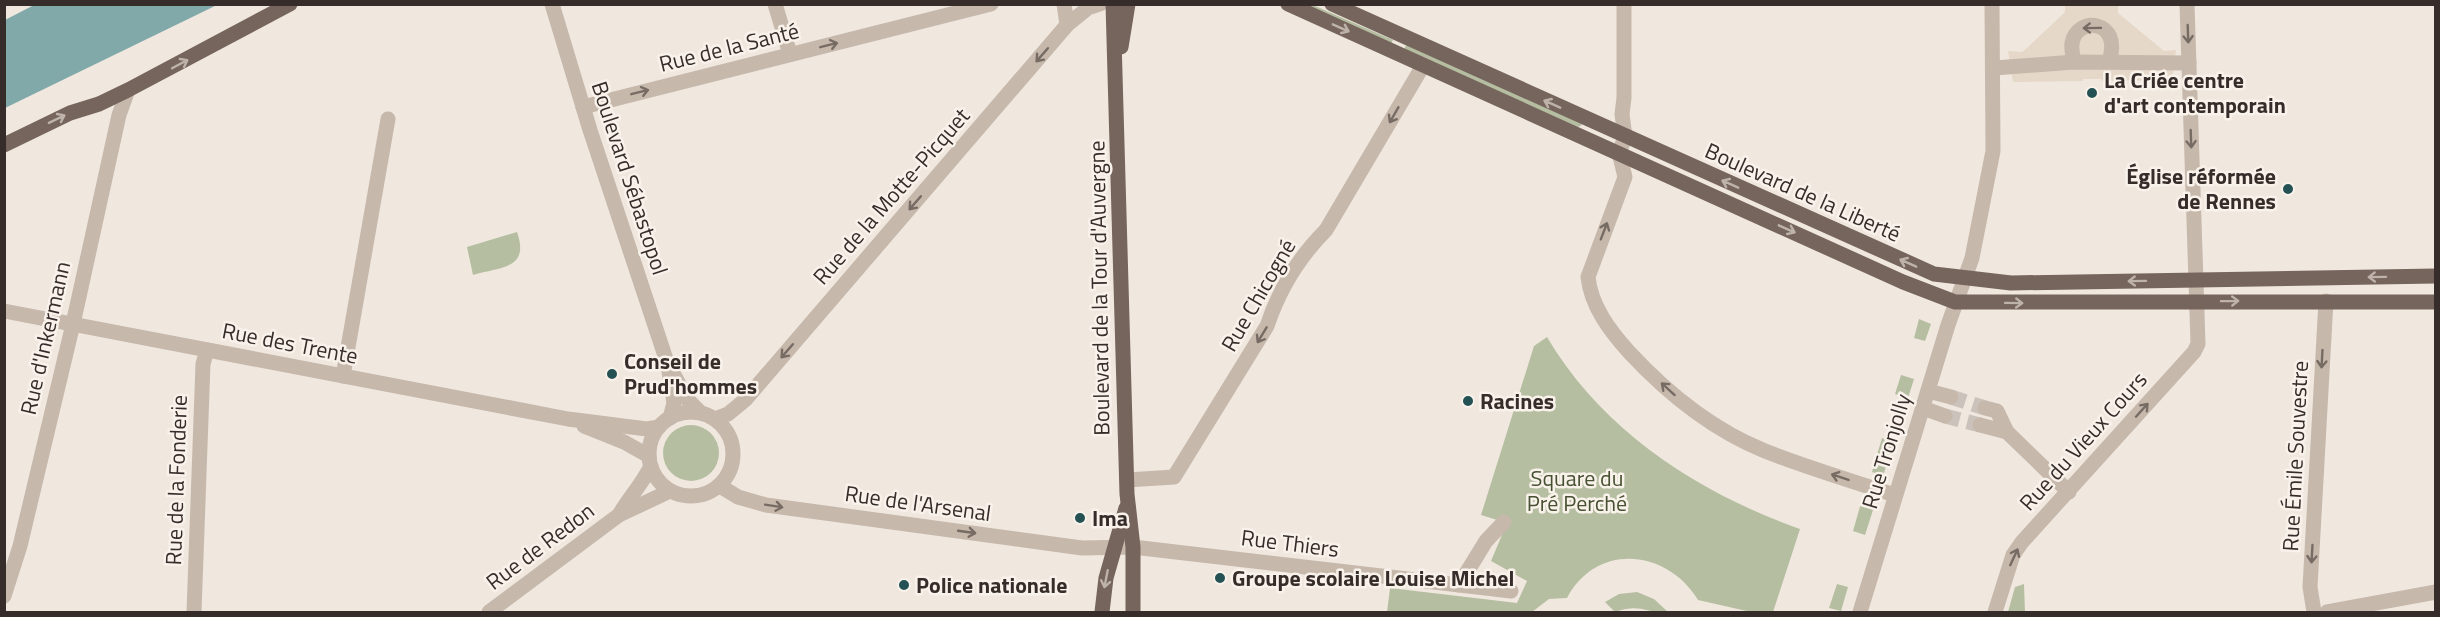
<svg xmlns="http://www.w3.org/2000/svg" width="2440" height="617" font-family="'Titillium Web',sans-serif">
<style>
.green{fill:#b5bea0}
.plaza{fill:#e6d8c8}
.water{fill:#81a9aa}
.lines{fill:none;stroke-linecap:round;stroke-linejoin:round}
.minor-tunnel{stroke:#cbc3bb;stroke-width:15;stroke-dasharray:15 8;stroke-linecap:butt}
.minor{stroke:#c7b8ac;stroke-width:15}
.major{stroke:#76655d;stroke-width:15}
.oneway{stroke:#beb3ab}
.oneway2{stroke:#776c64}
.poi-dot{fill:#245153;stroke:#f8f2eb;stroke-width:2}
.labels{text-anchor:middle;stroke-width:5;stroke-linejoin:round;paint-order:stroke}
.street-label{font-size:22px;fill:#362d2a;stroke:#f8f2eb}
.poi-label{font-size:22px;font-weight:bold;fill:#362d2a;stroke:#f8f2eb;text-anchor:start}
.park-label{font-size:22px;fill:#465131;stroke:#f8f2eb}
</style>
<rect width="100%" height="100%" fill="#f0e8df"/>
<g class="green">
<polygon points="1302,5 1313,5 1393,40 1391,44"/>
<polygon points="1406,45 1581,123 1582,125 1578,127 1404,50"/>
<path d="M517 232C530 269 501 267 473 275L467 247Z"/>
<polygon points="1919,319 1931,324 1925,341 1914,338"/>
<path d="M1547 337C1603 432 1699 493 1800 529L1773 612H1751L1698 600C1667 549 1597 542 1567 598L1549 599 1532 612H1387L1390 588 1517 603 1527 581 1491 561 1507 523 1481 515 1534 346Z"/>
<polygon points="1901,375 1914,379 1908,398 1895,394"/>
<circle cx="691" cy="453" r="28"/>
<polygon points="1882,438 1894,442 1883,476 1872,472"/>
<polygon points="1861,503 1874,507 1865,535 1853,531"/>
<polygon points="1837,584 1848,587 1841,611 1829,608"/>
<polygon points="2024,584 2025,612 2008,612 2015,587"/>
<path d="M1637 592 1654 599 1668 612C1643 613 1641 603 1615 612L1605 602 1619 594Z"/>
</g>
<polygon class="plaza" points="2065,4 2118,5 2118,13 2164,51 2176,50 2172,80 2102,81 2101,79 2083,79 2083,81 2013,82 2008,51 2022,52 2028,47 2065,12"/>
<polygon class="water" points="36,4 217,4 217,5 5,108 5,20"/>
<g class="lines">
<g class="minor-tunnel">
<polyline points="1951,397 1985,408"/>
<polyline points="1945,416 1980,425"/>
</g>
<g class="minor">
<polyline points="552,4 590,130 668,365 674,403 670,418"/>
<polyline points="775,4 790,54"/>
<polyline points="1064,4 1067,25"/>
<path d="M1624 4V98L1622 114 1625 137 1619 153 1625 177 1588 277C1591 306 1610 331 1629 352 1667 393 1713 430 1765 451 1808 468 1852 481 1895 495"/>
<path d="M2074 62C2073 56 2071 49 2072 43 2077 15 2123 20 2109 61"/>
<polyline points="1994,68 2074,62 2189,63"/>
<polyline points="583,107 991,4"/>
<polyline points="4,311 568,419 647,429 659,427"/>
<polyline points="673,373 687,399 700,412"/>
<polyline points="343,376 388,119"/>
<polyline points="1928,391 1951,397"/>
<polyline points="1923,408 1945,416"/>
<polyline points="1985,408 1997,411 2007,432 2069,492"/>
<circle cx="691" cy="454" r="42"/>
<polyline points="715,419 728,414 745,400 1067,25 1088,8 1100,4"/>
<polyline points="1980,425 2007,432"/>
<polyline points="584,426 624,442 649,456"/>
<path d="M1127 480 1174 477 1267 326C1279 290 1300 256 1326 230L1424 64"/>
<polyline points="720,486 738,497 766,505 1082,548 1133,547 1511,591"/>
<path d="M619 515C629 498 642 484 651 466"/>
<polyline points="1459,585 1486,541 1504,522"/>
<polyline points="4,596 20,546 73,324 119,115 128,90"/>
<polyline points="194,612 203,364 207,350"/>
<polyline points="489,612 619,515 670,491"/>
<polyline points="1860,612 1948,325 1972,258 1993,151 1992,4"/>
<polyline points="1995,612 2013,555 2022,542 2194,352 2198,344 2187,4"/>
<polyline points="2314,612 2310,587 2326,301"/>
<polyline points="2327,612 2436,592"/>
</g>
<g class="major">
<polyline points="1113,4 1127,494 1133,547 1133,612"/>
<polyline points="1288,4 1903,282 1955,302 2436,302"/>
<polyline points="1332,4 1934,274 2011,283 2436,276"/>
<polyline points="1121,47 1128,4"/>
<polyline points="4,145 70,113 99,104 128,90 290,4"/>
<polyline points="1102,612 1106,578 1126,508"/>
</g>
</g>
<defs><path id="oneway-shaft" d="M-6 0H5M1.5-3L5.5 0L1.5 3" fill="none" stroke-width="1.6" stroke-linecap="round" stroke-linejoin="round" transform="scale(1.5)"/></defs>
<g class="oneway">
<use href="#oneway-shaft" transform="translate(1341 28) rotate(24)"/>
<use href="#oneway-shaft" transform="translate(180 64) rotate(-28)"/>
<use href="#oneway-shaft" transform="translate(1552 104) rotate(-156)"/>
<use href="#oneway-shaft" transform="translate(57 119) rotate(-26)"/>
<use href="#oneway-shaft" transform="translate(1730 184) rotate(-156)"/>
<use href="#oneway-shaft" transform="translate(1787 229) rotate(24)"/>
<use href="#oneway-shaft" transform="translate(1908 263) rotate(-156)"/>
<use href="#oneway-shaft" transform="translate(2377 277) rotate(179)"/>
<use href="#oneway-shaft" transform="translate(2137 281) rotate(179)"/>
<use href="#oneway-shaft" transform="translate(2230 301) rotate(-1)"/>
<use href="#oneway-shaft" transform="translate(2014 303) rotate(1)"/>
<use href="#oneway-shaft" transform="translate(1106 579) rotate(101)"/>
</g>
<g class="oneway2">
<use href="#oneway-shaft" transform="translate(2092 28) rotate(179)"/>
<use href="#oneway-shaft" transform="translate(2188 34) rotate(88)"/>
<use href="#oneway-shaft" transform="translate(829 45) rotate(-14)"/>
<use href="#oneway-shaft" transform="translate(1042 55) rotate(131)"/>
<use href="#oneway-shaft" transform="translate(640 92) rotate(-14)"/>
<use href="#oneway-shaft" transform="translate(1394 115) rotate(120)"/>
<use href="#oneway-shaft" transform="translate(2191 139) rotate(88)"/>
<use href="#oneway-shaft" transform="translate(915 203) rotate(131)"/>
<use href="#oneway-shaft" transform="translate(1604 231) rotate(-69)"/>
<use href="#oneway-shaft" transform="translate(1262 335) rotate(121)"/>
<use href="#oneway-shaft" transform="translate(787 351) rotate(131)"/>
<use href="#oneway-shaft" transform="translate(2322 359) rotate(93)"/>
<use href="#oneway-shaft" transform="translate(1668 389) rotate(-138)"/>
<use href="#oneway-shaft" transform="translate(2142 410) rotate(-48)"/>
<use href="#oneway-shaft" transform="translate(1840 477) rotate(-162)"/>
<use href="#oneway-shaft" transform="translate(774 506) rotate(9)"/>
<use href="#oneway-shaft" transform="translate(967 532) rotate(8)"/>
<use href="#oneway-shaft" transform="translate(2312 554) rotate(93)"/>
<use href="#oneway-shaft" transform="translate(2014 557) rotate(-65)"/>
</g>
<g class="poi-dot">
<circle cx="2092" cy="93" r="6"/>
<circle cx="2288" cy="189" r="6"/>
<circle cx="612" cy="374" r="6"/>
<circle cx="1468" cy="401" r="6"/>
<circle cx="1080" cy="518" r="6"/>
<circle cx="1220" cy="578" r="6"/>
<circle cx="904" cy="585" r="6"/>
</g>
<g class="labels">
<g class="street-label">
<text transform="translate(729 47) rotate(-14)" y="8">Rue de la Santé</text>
<text transform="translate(630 178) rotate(72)" y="8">Boulevard Sébastopol</text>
<text transform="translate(1803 192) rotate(24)" y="8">Boulevard de la Liberté</text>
<text transform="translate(891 196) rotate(-49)" y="8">Rue de la Motte-Picquet</text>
<text transform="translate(1099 288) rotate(-91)" y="8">Boulevard de la Tour d'Auvergne</text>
<text transform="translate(1258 295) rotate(-60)" y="8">Rue Chicogné</text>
<text transform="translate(45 338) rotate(-77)" y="8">Rue d'Inkermann</text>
<text transform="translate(290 343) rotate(11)" y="8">Rue des Trente</text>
<text transform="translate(2083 441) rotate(-48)" y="8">Rue du Vieux Cours</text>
<text transform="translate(1886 451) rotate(-73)" y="8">Rue Tronjolly</text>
<text transform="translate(2295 456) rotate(-87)" y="8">Rue Émile Souvestre</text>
<text transform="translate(176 480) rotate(-88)" y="8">Rue de la Fonderie</text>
<text transform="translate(918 503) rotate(8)" y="8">Rue de l'Arsenal</text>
<text transform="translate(1290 543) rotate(7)" y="8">Rue Thiers</text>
<text transform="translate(540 546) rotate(-37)" y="8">Rue de Redon</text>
</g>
<g class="poi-label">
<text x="2104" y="88">La Criée centre<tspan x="2104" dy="25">d'art contemporain</tspan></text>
<text x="2276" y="184" text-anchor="end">Église réformée<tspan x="2276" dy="25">de Rennes</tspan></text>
<text x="624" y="369">Conseil de<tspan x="624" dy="25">Prud'hommes</tspan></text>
<text x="1480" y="409">Racines</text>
<text x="1092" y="526">Ima</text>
<text x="1232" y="586">Groupe scolaire Louise Michel</text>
<text x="916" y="593">Police nationale</text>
</g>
<g class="park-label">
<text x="1577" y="486">Square du<tspan x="1577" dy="25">Pré Perché</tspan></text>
</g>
</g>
<rect width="2440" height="617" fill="none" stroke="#362d2a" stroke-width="12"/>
</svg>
